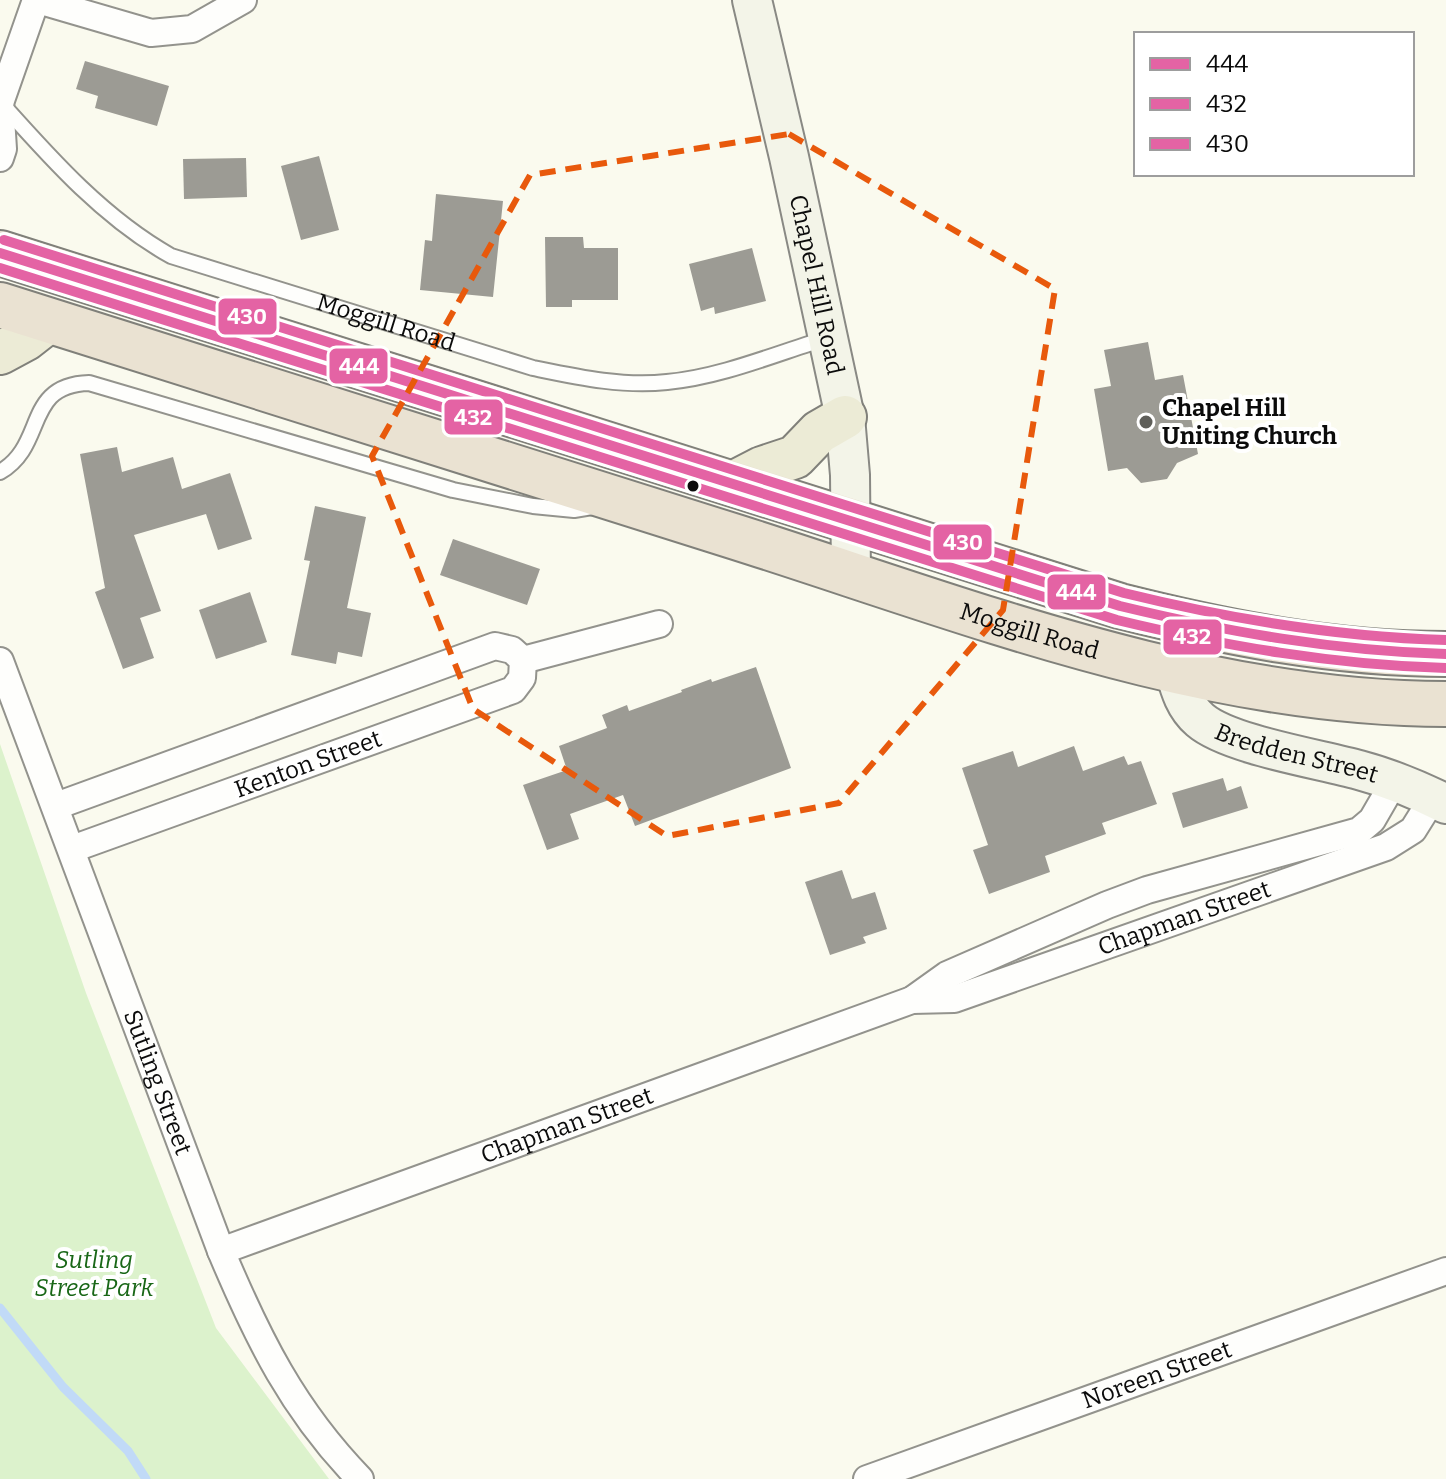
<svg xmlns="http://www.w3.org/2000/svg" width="1446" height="1479" font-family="Bitter,serif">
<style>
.green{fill:#dcf2cc}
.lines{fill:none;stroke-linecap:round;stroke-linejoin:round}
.stream{stroke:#c1daf7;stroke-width:9}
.building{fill:#9c9b94}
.lane-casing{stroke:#93938d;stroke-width:18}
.street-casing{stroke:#93938d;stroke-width:30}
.secondary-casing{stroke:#898984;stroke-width:42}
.primary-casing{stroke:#80807a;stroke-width:46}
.highway-casing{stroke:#80807a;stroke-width:48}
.lane{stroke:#fefefc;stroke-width:14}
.street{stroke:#fefefc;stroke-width:26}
.secondary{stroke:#f3f4e8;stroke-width:38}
.primary{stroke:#ecebd6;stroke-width:42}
.highway{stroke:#eae2d2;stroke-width:44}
.bus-1-casing{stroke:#fff;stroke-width:16}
.bus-2-casing{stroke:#fff;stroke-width:16}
.bus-3-casing{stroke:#fff;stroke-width:16}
.bus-1{stroke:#e463a4;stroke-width:10}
.bus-2{stroke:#e463a4;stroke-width:10}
.bus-3{stroke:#e463a4;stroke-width:10}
.marked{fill:none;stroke:#e8590c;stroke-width:6;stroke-dasharray:16 10;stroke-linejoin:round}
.poi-dot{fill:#5f5f5a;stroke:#fff;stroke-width:3}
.bus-dot{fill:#0b0b0b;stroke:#fff;stroke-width:3}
.labels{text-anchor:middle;stroke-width:8;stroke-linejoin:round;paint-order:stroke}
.street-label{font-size:24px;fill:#0b0b0b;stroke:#fff}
.poi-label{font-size:24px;font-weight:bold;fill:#0b0b0b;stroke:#fff;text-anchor:start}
.park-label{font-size:24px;font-style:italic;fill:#196717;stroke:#fff}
.line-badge{stroke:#fff;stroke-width:3}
.badge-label{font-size:22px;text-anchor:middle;font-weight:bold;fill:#fff}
</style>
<rect width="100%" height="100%" fill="#fafaee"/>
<polygon class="green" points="0,744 86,993 216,1328 329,1479 0,1479"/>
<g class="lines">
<polyline class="stream" points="0,1308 63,1387 128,1451 146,1479"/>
</g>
<g class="building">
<polygon points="85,61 169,86 157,126 95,108 98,96 76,89"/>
<polygon points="319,156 339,230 301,240 281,166"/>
<polygon points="246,158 247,197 184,199 183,159"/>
<polygon points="436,194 503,201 493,297 420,290 425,240 432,241"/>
<polygon points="545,237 583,237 584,248 618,248 618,300 572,300 572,307 546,307"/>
<polygon points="752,248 766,301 715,314 714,307 701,311 689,264"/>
<polygon points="1148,342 1155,380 1183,375 1198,454 1177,463 1167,479 1141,483 1127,468 1108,471 1094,389 1111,386 1104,350"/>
<polygon points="117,447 122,472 173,457 182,489 230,473 252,539 218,550 206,514 134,535 161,611 140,618 154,658 123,669 95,592 105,588 80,454"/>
<polygon points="315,506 366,517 347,608 371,613 362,657 338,652 336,664 291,655 310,561 304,560"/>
<polygon points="453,539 540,569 527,605 440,575"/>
<polygon points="250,592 267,642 216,659 199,610"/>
<polygon points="756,667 791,768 635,826 623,795 570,814 579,839 547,850 523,785 567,770 559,746 607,728 602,715 627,705 629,711 682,692 681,690 711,679 712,682"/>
<polygon points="1074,746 1083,771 1124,756 1128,765 1141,761 1157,804 1102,823 1106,834 1045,856 1050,872 989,894 973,850 988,845 962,768 1013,751 1018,767"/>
<polygon points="1223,778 1227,791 1241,786 1248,808 1183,828 1172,793"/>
<polygon points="842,870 852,899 875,892 887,929 863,937 866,943 830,955 805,882"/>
</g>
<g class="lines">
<defs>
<g id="lane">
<path id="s1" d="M3 105C53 161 105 219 171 256L533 368C577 377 622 387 667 382 721 377 775 354 827 338"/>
<path d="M0 472C47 445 23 385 89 383L453 490 533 506 574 510 592 507"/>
</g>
<g id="street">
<polyline points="38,0 151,33 192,29 243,0"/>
<polyline points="0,103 36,0"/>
<polyline points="0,158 3,149 0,102"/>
<polyline points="523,660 659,624"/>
<path id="s2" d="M0 661 221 1251C258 1339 293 1410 360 1479"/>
<polyline points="56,806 495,646 512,650 523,660 522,678 513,690 72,849"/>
<path id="s3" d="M912 1000 954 999 1386 847 1413 830 1433 798"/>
<path id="s4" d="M221 1251 912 1000 947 975 1107 905 1147 890 1359 831 1372 820 1394 782"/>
<path id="s5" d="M867 1479 1446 1271"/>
</g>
<g id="secondary">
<path id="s6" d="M752 0 789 157 845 417 850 475 851 575"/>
<path id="s7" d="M1175 672C1180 690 1185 707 1200 720 1229 745 1320 759 1359 770 1389 778 1418 790 1446 804"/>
</g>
<g id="primary">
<polyline points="0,353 26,339 49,321"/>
<polyline points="731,484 762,468 795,457 819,432 845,417"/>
</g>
<g id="highway">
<path d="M0 253 1120 606C1227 633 1334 654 1446 654"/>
<path id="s8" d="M0 305C245 384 491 459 736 537 966 610 1201 704 1446 704"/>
</g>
</defs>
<use href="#lane" class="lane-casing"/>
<use href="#street" class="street-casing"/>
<use href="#secondary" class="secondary-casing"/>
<use href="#primary" class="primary-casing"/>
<use href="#highway" class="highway-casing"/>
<use href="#lane" class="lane"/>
<use href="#street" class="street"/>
<use href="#secondary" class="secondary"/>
<use href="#primary" class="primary"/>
<use href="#highway" class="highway"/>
<defs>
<path id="bus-1" d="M0 253 1120 606C1228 632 1335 651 1446 654"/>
<path id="bus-2" d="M0 268 1117 620C1225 646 1333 665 1446 668"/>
<path id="bus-3" d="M4 240 1124 593C1230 619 1336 637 1446 640"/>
</defs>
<use href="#bus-1" class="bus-1-casing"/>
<use href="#bus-2" class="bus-2-casing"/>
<use href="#bus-3" class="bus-3-casing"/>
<use href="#bus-1" class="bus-1"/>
<use href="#bus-2" class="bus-2"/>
<use href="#bus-3" class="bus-3"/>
</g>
<path class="marked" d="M789 134 1055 289 1003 610 839 803 667 836 473 709 372 456 530 175Z"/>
<circle class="poi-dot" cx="1146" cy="422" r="8"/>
<circle class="bus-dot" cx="693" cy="486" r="7"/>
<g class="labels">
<g class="street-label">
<text dy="8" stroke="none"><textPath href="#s6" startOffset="292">Chapel Hill Road</textPath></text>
<text dy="8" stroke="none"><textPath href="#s1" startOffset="452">Moggill Road</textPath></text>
<text dy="8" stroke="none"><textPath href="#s8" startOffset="1080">Moggill Road</textPath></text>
<text dy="8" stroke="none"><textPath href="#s7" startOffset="158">Bredden Street</textPath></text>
<text transform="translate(308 764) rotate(-20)" y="8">Kenton Street</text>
<text dy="8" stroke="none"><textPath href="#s3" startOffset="286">Chapman Street</textPath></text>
<text dy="8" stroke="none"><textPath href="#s2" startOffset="450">Sutling Street</textPath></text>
<text dy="8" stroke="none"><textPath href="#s4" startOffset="368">Chapman Street</textPath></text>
<text dy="8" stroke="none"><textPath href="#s5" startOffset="308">Noreen Street</textPath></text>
</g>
<g class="poi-label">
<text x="1162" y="416">Chapel Hill<tspan x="1162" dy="28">Uniting Church</tspan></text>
</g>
<g class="park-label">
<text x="94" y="1268">Sutling<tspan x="94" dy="28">Street Park</tspan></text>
</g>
</g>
<g class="line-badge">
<rect x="217" y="297" width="61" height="39" rx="8" fill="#e463a4"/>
<rect x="328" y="347" width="61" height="38" rx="8" fill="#e463a4"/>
<rect x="443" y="398" width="61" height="38" rx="8" fill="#e463a4"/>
<rect x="932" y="523" width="61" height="38" rx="8" fill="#e463a4"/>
<rect x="1046" y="573" width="61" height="38" rx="8" fill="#e463a4"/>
<rect x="1162" y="618" width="61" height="38" rx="8" fill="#e463a4"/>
</g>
<g class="badge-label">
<text x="247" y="324">430</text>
<text x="359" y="374">444</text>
<text x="473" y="425">432</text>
<text x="963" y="550">430</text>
<text x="1076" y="600">444</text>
<text x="1192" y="644">432</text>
</g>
<rect x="1134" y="32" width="280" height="144" fill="#ffffff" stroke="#9d9d9d" stroke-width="2"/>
<rect x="1150" y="58" width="40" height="12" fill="#e463a4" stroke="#9d9d9d" stroke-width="2"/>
<text x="1206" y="72" font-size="24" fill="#0b0b0b">444</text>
<rect x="1150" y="98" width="40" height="12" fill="#e463a4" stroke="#9d9d9d" stroke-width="2"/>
<text x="1206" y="112" font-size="24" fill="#0b0b0b">432</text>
<rect x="1150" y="138" width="40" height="12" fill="#e463a4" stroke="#9d9d9d" stroke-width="2"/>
<text x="1206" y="152" font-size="24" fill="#0b0b0b">430</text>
</svg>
